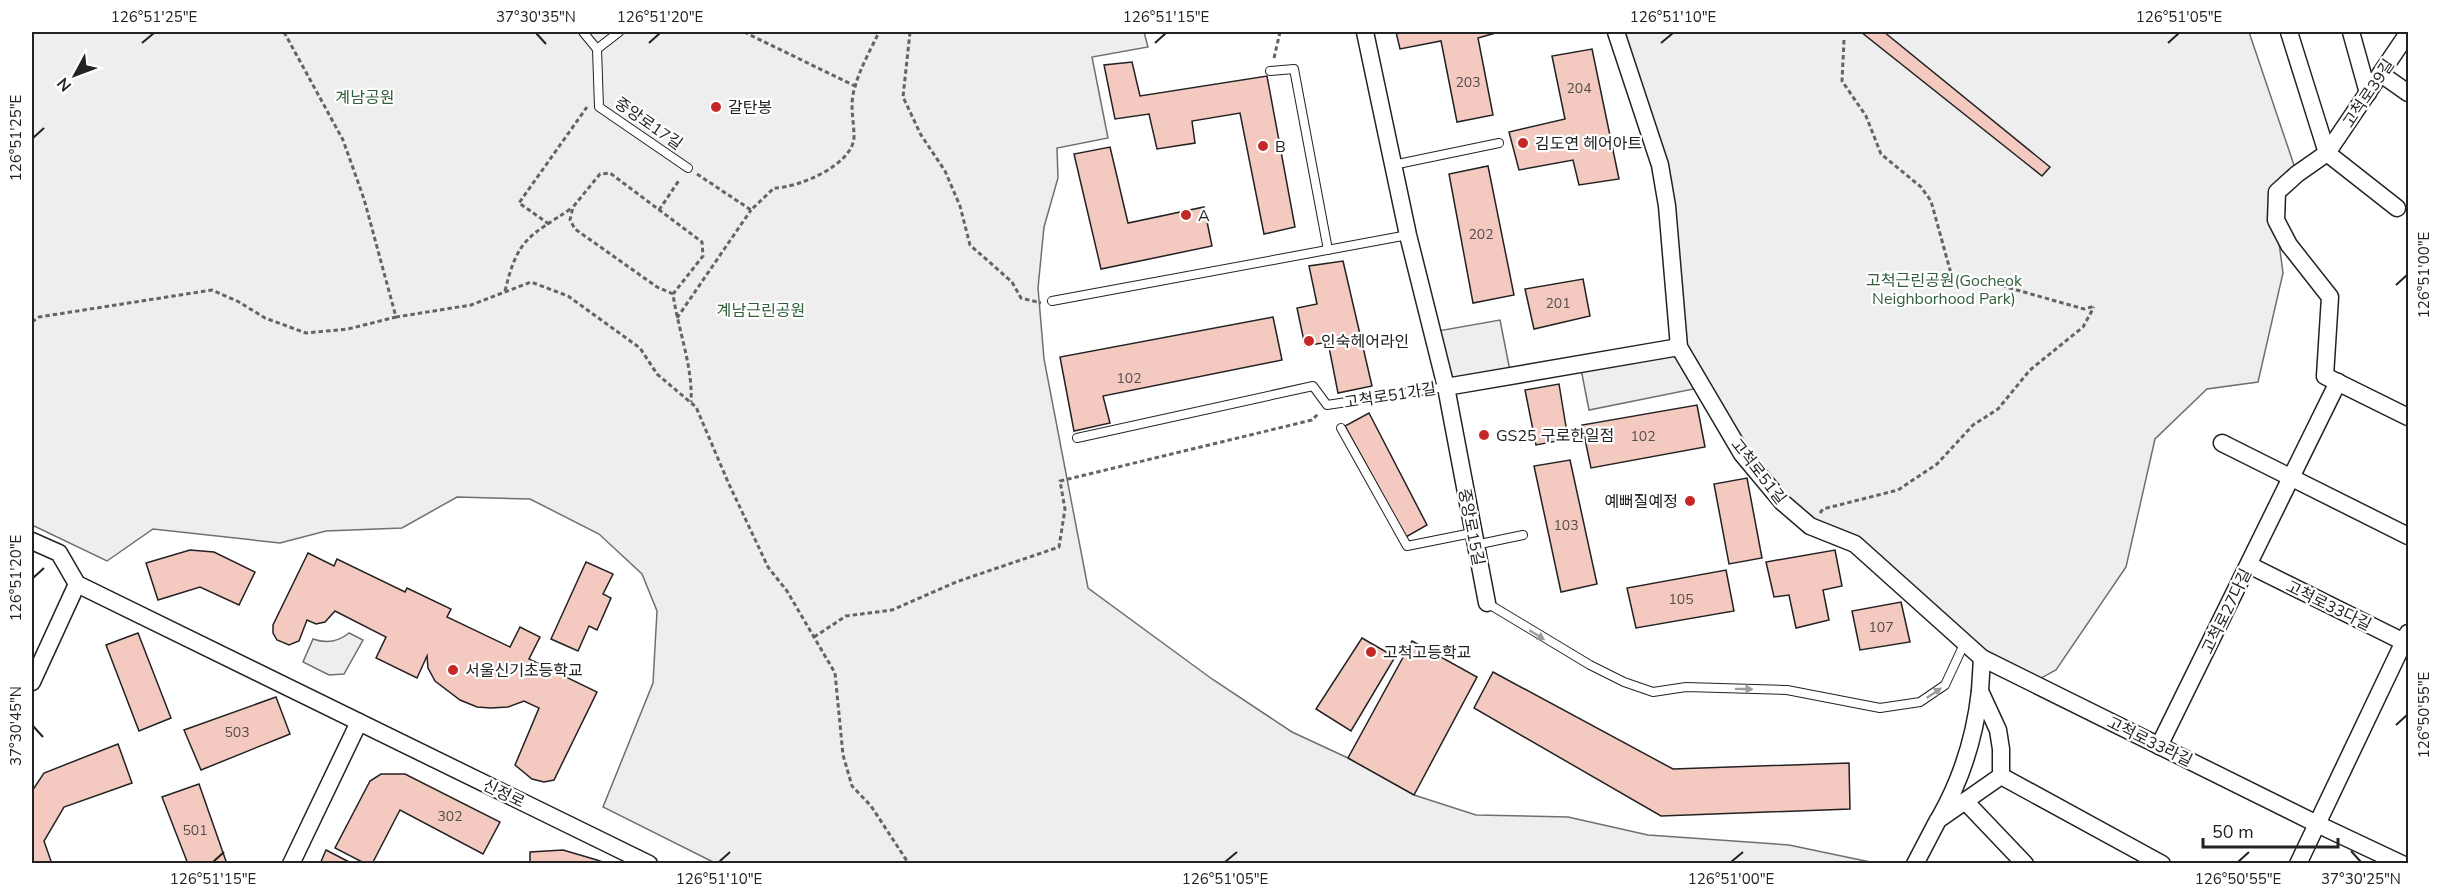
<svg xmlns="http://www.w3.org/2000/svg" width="2440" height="895" font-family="'Nunito Sans','Noto Sans KR',sans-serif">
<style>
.green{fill:#eee;stroke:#6f6f6f;stroke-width:1.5}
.building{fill:#f3c9c0;stroke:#222;stroke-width:1.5}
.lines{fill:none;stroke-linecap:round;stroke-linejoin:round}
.lane-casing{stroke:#222;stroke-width:10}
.street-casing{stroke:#222;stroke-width:19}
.path{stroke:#646464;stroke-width:3;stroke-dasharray:4.5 3;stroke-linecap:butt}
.lane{stroke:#fff;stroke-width:8}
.street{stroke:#fff;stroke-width:16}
.oneway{fill:#9c9c9c}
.ticks{fill:none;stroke:#222;stroke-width:2}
.poi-dot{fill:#c62828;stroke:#fff;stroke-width:2}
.labels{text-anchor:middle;stroke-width:4.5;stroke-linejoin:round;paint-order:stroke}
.number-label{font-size:14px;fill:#564c4a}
.street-label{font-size:16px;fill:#222;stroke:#fff}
.park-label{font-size:16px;fill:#2f5e38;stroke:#fff}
.poi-label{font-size:16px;fill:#222;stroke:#fff;text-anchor:start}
.neatline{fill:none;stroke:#222;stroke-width:2}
.ticks-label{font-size:15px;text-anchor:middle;fill:#222}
</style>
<rect width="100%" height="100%" fill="#fff"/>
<g class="green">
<polygon points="32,32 1144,32 1148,47 1092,57 1108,138 1057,148 1058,178 1044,227 1038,288 1044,359 1088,588 1212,679 1292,732 1348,758 1414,795 1476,815 1568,817 1648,835 1789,845 1875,863 715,863 603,807 653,683 657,611 642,574 599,534 530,499 457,497 402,528 326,531 280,543 153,529 107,561 32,525"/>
<polygon points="1616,32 2249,32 2297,174 2277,192 2276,220 2283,273 2258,382 2207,389 2155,439 2126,567 2056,670 2032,683 1982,658 1855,544 1782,502 1703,387 1589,410 1580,364 1679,347 1667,206"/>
<polygon points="1500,320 1511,376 1446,387 1432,332"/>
<path d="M349 633 363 640 344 674 329 675 303 662 313 639C327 644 338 642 349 633Z"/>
</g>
<g class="building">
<polygon points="1396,32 1499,32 1478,38 1493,115 1457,122 1441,41 1400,49"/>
<polygon points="1861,32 1884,32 2050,167 2042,176"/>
<polygon points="1592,49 1619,179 1579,185 1573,160 1519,170 1509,132 1565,119 1552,56"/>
<polygon points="1132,62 1140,96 1267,76 1295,227 1264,234 1240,113 1192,121 1195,143 1157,149 1149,114 1115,119 1104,65"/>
<polygon points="1110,147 1128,223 1204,207 1212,246 1101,269 1074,154"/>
<polygon points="1488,166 1514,295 1473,303 1449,174"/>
<polygon points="1343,261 1372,386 1338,393 1328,342 1305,346 1297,308 1317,304 1309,266"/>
<polygon points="1583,279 1590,316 1534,329 1525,289"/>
<polygon points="1273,317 1282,360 1103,396 1110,423 1074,431 1060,357"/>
<polygon points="1559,384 1568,439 1536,445 1525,390"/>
<polygon points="1697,405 1705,447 1591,468 1582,425"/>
<polygon points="1369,413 1427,525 1406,537 1345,426"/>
<polygon points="1570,460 1597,584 1561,592 1534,466"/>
<polygon points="1747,478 1762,558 1729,564 1714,484"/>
<polygon points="190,550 214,552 255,572 239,605 200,587 158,600 146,563"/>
<polygon points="1835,550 1842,586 1823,590 1829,620 1796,628 1789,595 1774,597 1766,562"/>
<polygon points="308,553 334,566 337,559 405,592 407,588 451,609 447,617 510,647 520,627 540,637 529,659 597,692 554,780 544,782 532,779 515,765 539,708 524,701 508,707 491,708 477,707 460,700 435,681 428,668 427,656 417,678 376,658 386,637 335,611 325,622 316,624 307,620 299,641 289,645 277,640 273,633 273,625"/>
<polygon points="586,562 613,574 603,594 611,598 597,630 589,626 578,651 551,639"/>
<polygon points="1726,570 1734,611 1636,628 1627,588"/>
<polygon points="1901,602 1910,642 1860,650 1852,611"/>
<polygon points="138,633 171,718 139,731 106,645"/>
<polygon points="1362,638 1395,657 1351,731 1316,709"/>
<polygon points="1412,641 1477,677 1414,795 1348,758"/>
<polygon points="1493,672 1673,769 1849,763 1850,809 1661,816 1474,708"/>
<polygon points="276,697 290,734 201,770 184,730"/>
<polygon points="118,744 132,783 64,807 44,841 52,864 32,864 32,791 44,773"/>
<polygon points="381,774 405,774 500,822 483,854 400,810 372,864 366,864 335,848 370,781"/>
<polygon points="199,784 227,864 188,864 162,797"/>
<polygon points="326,850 353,864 320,864"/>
<polygon points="563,850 597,860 608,864 530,864 530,852"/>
</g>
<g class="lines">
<defs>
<g id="lane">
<polyline points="583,32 597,49 599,107 688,168"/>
<polyline points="597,49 619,32"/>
<polyline points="1270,71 1294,69 1328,250"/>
<polyline points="1393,165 1499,143"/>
<polyline points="1052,301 1408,235"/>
<polyline points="1341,428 1407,546 1472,533"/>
<polyline points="1077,438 1313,386 1327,405 1446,387"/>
<polyline points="1475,545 1523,535"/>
<polyline points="1487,603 1590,665 1624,682 1653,692 1686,687 1787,690 1880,708 1920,702 1945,685 1965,642"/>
</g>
<g id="street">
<polyline points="1365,32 1408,235 1446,387 1487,603"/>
<polyline points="1616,32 1660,165 1667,206 1679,347 1742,454 1782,502 1810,526 1855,544 1982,658 2317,824 2402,864"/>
<polyline points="2289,32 2327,153 2397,208"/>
<polyline points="2351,32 2368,93"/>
<polyline points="2408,33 2327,153 2297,174 2277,192 2276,220 2289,245 2330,297 2325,376 2408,417"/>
<polyline points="2381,74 2408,93"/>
<polyline points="1446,387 1679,347"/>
<polyline points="2222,443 2408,536"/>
<polyline points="32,541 59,553 77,584 649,864"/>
<polyline points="2249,565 2408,644"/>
<polyline points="32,682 77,584"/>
<polyline points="2159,746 2338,382"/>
<polyline points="2001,776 2162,864"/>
<polyline points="1965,801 2025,864"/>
<path d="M1940 817C1962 778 1975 736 1980 691"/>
<polyline points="291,864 359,722"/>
<polyline points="1915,864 1938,820 2001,776 2001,749 1998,730 1980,691 1982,658"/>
<polyline points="2298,864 2408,633"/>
</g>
</defs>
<use href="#lane" class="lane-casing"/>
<use href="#street" class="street-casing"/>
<g class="path">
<polyline points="284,32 343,140 364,199 396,317 471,305 531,282 568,296 640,348 657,374 696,407 728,482 768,567 787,591 835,673 843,755 852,786 871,806 909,864"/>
<polyline points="744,32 855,86"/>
<polyline points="910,32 903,97 921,135 945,171 960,206 970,245 1012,282 1021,298 1041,303"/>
<polyline points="1844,40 1842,81 1866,116 1881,154 1921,187 1931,201 1952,277 1999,285 2084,309 2095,306"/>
<polyline points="1274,58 1280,32"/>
<path d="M697 174 751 210 774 188C798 188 853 165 854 137 854 119 849 105 855 87 860 68 871 49 879 32"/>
<polyline points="659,210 680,179"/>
<polyline points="549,224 519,203 587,107"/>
<path d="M505 291C518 237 529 237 572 208"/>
<path d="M673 294 657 287 575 229 570 220 573 207 600 174 610 173 702 242 703 256 673 294C678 330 693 366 691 402"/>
<polyline points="677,318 751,210"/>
<polyline points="32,322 39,317 212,290 239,302 265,318 306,333 348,329 396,317"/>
<polyline points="1820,513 1823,509 1898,490 1937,464 1973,425 1998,409 2030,370 2083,327 2094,307"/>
<polyline points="814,637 846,616 892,610 956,582 1059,547 1065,509 1060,481 1312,420 1318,414"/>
</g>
<use href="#lane" class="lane"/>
<use href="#street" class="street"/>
</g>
<defs><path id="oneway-solid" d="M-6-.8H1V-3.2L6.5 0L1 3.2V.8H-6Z" transform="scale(1.5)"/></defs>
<g class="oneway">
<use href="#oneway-solid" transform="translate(1537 635) rotate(32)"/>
<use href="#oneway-solid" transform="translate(1744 689) rotate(1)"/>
<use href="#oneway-solid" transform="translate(1934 693) rotate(-34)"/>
</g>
<path class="ticks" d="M536 33 546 44M142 43 154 33M649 43 660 33M1155 43 1166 33M1661 43 1673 33M2168 43 2179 33M33 138 44 128M2396 285 2407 275M33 578 44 568M2396 725 2407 715M33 726 43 737M2351 851 2361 862M213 862 224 852M719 862 730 852M1225 862 1237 852M1731 862 1743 852M2238 862 2249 852"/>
<g class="poi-dot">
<circle cx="716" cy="107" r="6"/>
<circle cx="1523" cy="143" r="6"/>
<circle cx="1263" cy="146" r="6"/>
<circle cx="1186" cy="215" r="6"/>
<circle cx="1309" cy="341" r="6"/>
<circle cx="1484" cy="435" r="6"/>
<circle cx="1690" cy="501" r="6"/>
<circle cx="1371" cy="652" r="6"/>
<circle cx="453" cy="670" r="6"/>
</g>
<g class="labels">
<g class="number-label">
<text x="1468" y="87">203</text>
<text x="1579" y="93">204</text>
<text x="1481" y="239">202</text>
<text x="1558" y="308">201</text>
<text x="1129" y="383">102</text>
<text x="1643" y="441">102</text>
<text x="1566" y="530">103</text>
<text x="1681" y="604">105</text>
<text x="1881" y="632">107</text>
<text x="237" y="737">503</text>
<text x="450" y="821">302</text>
<text x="195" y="835">501</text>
</g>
<g class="street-label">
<text transform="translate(2368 93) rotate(-56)" y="6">고척로39길</text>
<text transform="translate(649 123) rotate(35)" y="6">중앙로17길</text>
<text transform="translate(1390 395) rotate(-9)" y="6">고척로51가길</text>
<text transform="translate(1759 471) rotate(52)" y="6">고척로51길</text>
<text transform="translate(1472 527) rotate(79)" y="6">중앙로15길</text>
<text transform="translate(2329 605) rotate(26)" y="6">고척로33다길</text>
<text transform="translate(2226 611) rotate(-64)" y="6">고척로27다길</text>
<text transform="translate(2150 741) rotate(26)" y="6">고척로33라길</text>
<text transform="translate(504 793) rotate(26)" y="6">신정로</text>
</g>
<g class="park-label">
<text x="365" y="103">계남공원</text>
<text x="1944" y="286">고척근린공원(Gocheok<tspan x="1944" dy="18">Neighborhood Park)</tspan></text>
<text x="761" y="316">계남근린공원</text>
</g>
<g class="poi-label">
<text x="728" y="113">갈탄봉</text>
<text x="1535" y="149">김도연 헤어아트</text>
<text x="1275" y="152">B</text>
<text x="1198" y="221">A</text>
<text x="1321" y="347">인숙헤어라인</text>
<text x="1496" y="441">GS25 구로한일점</text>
<text x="1678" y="507" text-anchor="end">예뻐질예정</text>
<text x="1383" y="658">고척고등학교</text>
<text x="465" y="676">서울신기초등학교</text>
</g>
</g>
<rect width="2440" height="895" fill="none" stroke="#ffffff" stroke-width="66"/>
<g transform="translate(75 75) rotate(229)" stroke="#ffffff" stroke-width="4.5" paint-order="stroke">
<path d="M0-4.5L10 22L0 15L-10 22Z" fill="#222222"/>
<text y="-9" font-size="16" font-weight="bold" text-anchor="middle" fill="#222222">N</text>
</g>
<path d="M2203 838v9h135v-9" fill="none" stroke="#222222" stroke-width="3"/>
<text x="2212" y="838" font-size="18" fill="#222222" stroke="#ffffff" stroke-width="4.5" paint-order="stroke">50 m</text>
<rect x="33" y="33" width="2374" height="829" class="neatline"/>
<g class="ticks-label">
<text x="154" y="22">126°51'25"E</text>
<text x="536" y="22">37°30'35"N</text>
<text x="660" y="22">126°51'20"E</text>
<text x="1166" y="22">126°51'15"E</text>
<text x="1673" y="22">126°51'10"E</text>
<text x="2179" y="22">126°51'05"E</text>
<text transform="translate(16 138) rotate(-90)" y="5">126°51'25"E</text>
<text transform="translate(2424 275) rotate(-90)" y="5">126°51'00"E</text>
<text transform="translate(16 578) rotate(-90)" y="5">126°51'20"E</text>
<text transform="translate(2424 715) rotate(-90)" y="5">126°50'55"E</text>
<text transform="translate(16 726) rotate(-90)" y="5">37°30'45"N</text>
<text x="213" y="884">126°51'15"E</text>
<text x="719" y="884">126°51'10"E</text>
<text x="1225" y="884">126°51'05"E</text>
<text x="1731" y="884">126°51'00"E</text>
<text x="2238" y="884">126°50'55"E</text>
<text x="2361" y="884">37°30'25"N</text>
</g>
</svg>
